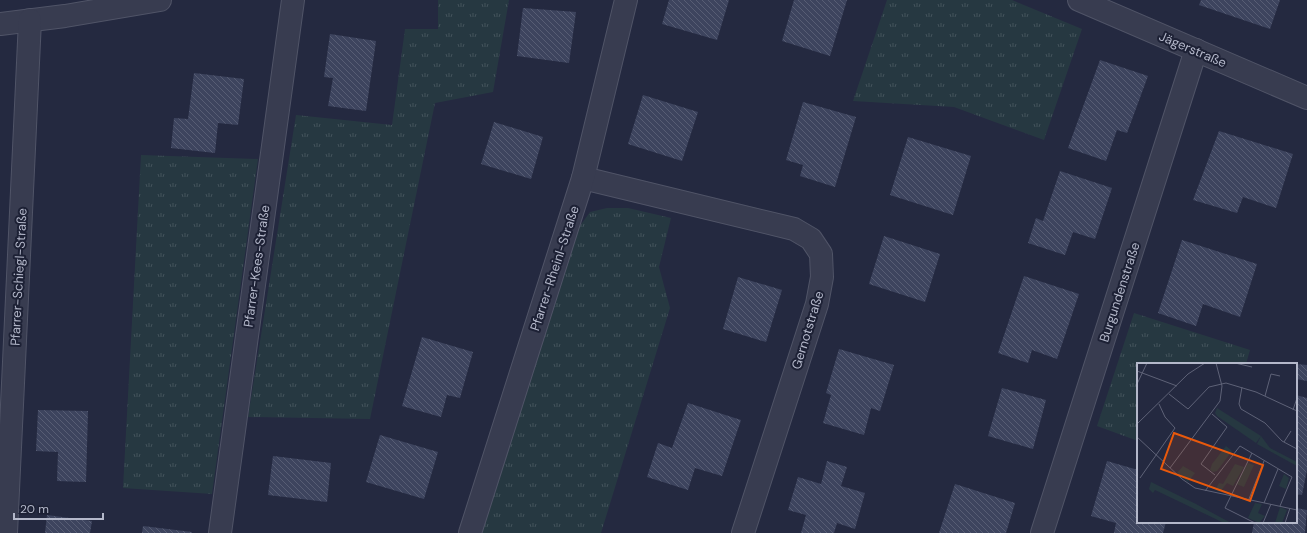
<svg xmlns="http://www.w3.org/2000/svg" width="1307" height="533" font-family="'DM Sans',sans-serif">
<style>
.grass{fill:url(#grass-tufts)}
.building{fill:url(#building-back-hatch)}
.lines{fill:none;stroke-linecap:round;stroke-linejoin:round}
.street-casing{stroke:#505467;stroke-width:24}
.street{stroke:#383c50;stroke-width:22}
.labels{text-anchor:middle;stroke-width:4;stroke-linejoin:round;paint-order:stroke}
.street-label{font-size:13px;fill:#b4b8ca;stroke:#1d2135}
.inset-road{fill:none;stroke:#5e6277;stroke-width:1}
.view{fill:#e8590c;fill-opacity:0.15;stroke:#e8590c;stroke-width:2}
.inset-edge{fill:none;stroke:#b4b8ca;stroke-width:2}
</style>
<defs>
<pattern id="grass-tufts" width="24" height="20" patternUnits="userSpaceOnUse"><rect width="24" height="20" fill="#263841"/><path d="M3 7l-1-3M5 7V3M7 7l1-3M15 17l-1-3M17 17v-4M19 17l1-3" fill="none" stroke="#43535b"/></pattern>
<pattern id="building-back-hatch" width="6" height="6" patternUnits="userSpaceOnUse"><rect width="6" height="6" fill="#3d445e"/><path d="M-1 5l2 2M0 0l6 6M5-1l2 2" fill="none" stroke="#575d74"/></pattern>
</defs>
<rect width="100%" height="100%" fill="#242940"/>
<g class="grass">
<polygon points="438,0 509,0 493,92 435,103 370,419 248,417 296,115 392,125 405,29 438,29"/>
<polygon points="887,0 1012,0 1082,29 1044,140 954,107 853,101"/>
<polygon points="141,155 258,159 212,494 123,488"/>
<polygon points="607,208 628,208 671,218 659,267 670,308 601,533 482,533 577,230 590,212"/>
<polygon points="1134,313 1250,350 1246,364 1138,364 1138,441 1097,426"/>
</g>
<g class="building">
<polygon points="669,0 729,0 717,40 662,24"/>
<polygon points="794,0 847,0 830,56 782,41"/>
<polygon points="1201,0 1280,0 1270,29 1199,5"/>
<polygon points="523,8 576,12 569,63 517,56"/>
<polygon points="330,34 376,41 366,111 328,106 333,78 324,77"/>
<polygon points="1100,60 1148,76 1127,133 1117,130 1106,161 1068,148"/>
<polygon points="194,73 244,79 238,125 218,123 215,153 171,148 174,118 188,119"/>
<polygon points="643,95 698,112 682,161 628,144"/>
<polygon points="803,102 856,117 835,187 800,176 803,165 786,160"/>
<polygon points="494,122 543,137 531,179 481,164"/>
<polygon points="1219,131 1293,154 1276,208 1243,197 1237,213 1193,200"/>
<polygon points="908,137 971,156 953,215 890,195"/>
<polygon points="1060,171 1112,188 1095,239 1073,232 1065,255 1028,243 1036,218 1043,221"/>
<polygon points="884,236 940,254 925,302 869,284"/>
<polygon points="1182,240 1257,264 1240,317 1203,304 1196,326 1158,313"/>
<polygon points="1024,276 1079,294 1057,359 1032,350 1028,363 998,353"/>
<polygon points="738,277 782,290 766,342 723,329"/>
<polygon points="422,337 473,352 460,398 447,395 441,417 402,406"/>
<polygon points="839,349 894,365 880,411 871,408 864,435 823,423 831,395 826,393"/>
<polygon points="1296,364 1307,365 1307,381 1296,379"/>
<polygon points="1002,388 1046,400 1033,449 988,436"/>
<polygon points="1296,395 1307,398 1307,470 1302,495 1296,494"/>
<polygon points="688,403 741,420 722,476 695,468 688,490 647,477 658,443 672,448"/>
<polygon points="38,410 88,411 86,482 57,481 58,452 36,451"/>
<polygon points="380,435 438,452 424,499 366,482"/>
<polygon points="273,456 331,463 327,502 268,495"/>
<polygon points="827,461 847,467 841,486 865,493 855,529 837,523 834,533 801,533 806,515 788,510 798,477 821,484"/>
<polygon points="1107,461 1138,470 1138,522 1166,522 1163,533 1114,533 1116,523 1091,516"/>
<polygon points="955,484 1015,503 1006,533 939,533"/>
<polygon points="1296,508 1307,510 1305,533 1252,533 1254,522 1296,522"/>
<polygon points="47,515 92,521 90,533 45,533"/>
<polygon points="143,526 192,532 192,533 142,533"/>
</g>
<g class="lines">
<defs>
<g id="street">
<polyline points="1079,0 1307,98"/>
<polyline points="0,24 65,16 160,0"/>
<polyline points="583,178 794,229 811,239 821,254 822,277 817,304 743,533"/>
<polyline points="6,533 30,20"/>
<polyline points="220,533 293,0"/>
<polyline points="470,533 583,178 626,0"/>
<polyline points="1042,533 1196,50"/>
</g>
</defs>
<use href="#street" class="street-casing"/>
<use href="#street" class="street"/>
</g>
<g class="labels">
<g class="street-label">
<text transform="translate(1193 49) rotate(23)" y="5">Jägerstraße</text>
<text transform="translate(256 266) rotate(-82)" y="5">Pfarrer-Kees-Straße</text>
<text transform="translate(554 268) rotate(-72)" y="5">Pfarrer-Rheinl-Straße</text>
<text transform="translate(18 277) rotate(-87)" y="5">Pfarrer-Schiegl-Straße</text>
<text transform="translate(1119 292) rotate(-72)" y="5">Burgundenstraße</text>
<text transform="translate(807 330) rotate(-73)" y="5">Gernotstraße</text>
</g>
</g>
<g transform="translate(1137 363)">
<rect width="160" height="160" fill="#242940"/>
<path d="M124 73 133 85 160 99V103L120 81ZM89 83 95 88 80 108 76 109 73 107 75 101ZM111 100 117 102 107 124 99 121ZM98 101 107 104 96 123 90 120 83 129 78 127 82 120 86 121ZM46 103 58 110 51 119 40 110ZM147 111 152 115 149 126 142 123ZM14 119 59 141 94 160H87L18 127 16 130 12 126ZM118 140 125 141 121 150 128 153 122 160 111 155ZM143 144 150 147 145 160H138Z" fill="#263841"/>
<path d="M80 45 124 73 119 80 80 53 78 50Z" fill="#263841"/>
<path class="inset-road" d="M98 0 115 4M0 8 40 23M0 21 10 0M105 24 102 41 104 46 128 60 145 78 160 86M32 31 51 46 72 24 89 20 119 29 160 48M128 33 134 11 143 13M156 47 160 35M75 51 90 64 64 101 78 112M0 61 51 11 68 0M0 74 45 116 58 125 160 147M147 79 154 68M115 90 88 145 118 160M33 105 83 38 85 23 79 0M3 115 38 65 28 54 22 41M68 128 103 83 155 114 143 143M112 136 127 98M127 140 141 106M126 160 134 141M148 160 153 145"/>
<path class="view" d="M37 70 126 102 113 138 24 106Z"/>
<rect width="160" height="160" class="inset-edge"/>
</g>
<path d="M14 513v6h89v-6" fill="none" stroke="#b4b8ca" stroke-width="2"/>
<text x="20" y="513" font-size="12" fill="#b4b8ca" stroke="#1d2135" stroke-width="3" paint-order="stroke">20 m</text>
</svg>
